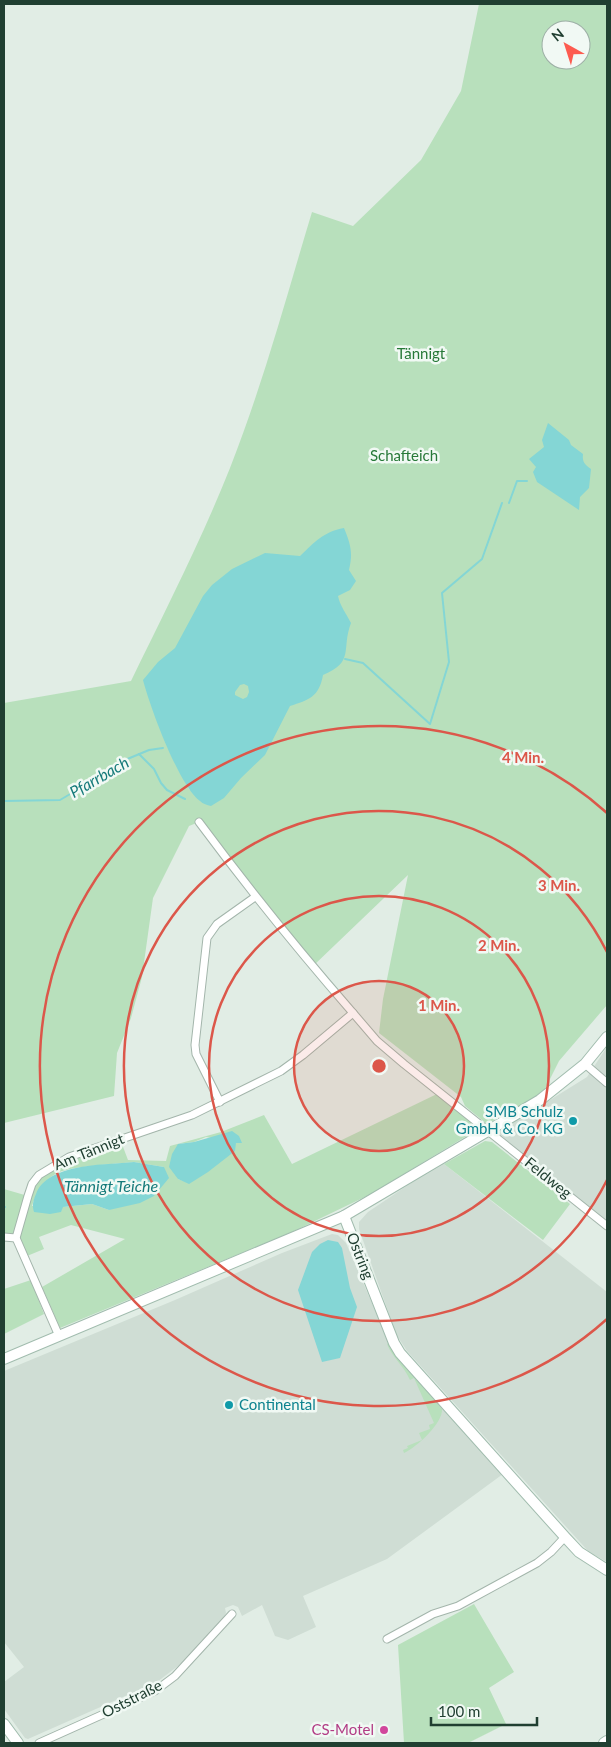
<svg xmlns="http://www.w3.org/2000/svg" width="611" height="1747" font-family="Lato,sans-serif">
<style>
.built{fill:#cfddd4}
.green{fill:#b8e0bc;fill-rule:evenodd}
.water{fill:#84d6d5;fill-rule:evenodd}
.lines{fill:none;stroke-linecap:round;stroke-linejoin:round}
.stream{stroke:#84d6d5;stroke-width:2}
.street-casing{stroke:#a3b5ab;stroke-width:9}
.secondary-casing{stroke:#a1bcae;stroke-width:12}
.street{stroke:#fff;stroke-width:7}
.secondary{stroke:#fff;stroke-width:10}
.ring{fill:none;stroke:#dc574a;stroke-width:2.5}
.culture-dot{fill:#0f9aa8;stroke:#f1f9f4;stroke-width:2}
.hotel-dot{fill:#d1479c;stroke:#f1f9f4;stroke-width:2}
.labels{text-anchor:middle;stroke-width:5;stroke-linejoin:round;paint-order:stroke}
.park-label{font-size:15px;fill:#277938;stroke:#f1f9f4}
.culture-label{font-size:15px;fill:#0d838f;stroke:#f1f9f4;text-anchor:end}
.street-label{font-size:15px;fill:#203f31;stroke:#f1f9f4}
.hotel-label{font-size:15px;fill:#b23c85;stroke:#f1f9f4;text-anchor:end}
.water-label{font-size:16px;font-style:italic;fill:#157a7a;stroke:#f1f9f4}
.centre{fill:#dc574a;stroke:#f1f9f4;stroke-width:2.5}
.ring-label{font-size:15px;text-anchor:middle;font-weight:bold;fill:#dc574a;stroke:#f1f9f4;stroke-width:5;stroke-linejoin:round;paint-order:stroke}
</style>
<rect width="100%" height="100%" fill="#e1ede5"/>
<g class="built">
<polygon points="607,1047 607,1226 496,1131 542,1105 587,1077"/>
<polygon points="444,1164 607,1292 607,1562 589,1552 579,1541 407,1351 396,1334 359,1229 359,1222 368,1212 408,1185"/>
<polygon points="332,1234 338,1235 346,1243 390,1345 396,1355 452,1419 503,1474 387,1559 303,1596 316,1627 288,1640 275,1636 262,1605 242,1616 238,1607 233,1605 225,1608 226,1613 223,1619 198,1647 178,1666 157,1682 28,1739 25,1738 4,1709 4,1682 24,1667 4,1642 4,1371 175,1300 282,1253"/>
</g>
<g class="green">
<path d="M479 4H607V1005L559 1061 543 1093 487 1124 465 1106 461 1097 379 1033 383 999 408 875 312 967 199 822 189 826 153 898 142 977 131 1018 117 1053 114 1096 4 1123V703L131 681C165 611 201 541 230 468 263 384 286 298 312 212L353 226 421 160 461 91ZM551 30H581V60H551ZM170 753 209 805 189 789Z"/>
<path d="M439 1093 478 1129 371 1194 292 1232 60 1328 42 1287 125 1239 71 1225 39 1237 44 1249 27 1256 16 1238 4 1237V1189L28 1196 39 1175 48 1169 120 1139 128 1160 166 1161 170 1146 221 1132 264 1115 292 1164ZM206 1137 242 1143H236C222 1160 208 1172 189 1183L178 1179V1144L194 1142ZM134 1162 164 1167 109 1210 92 1204 63 1207 32 1206C35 1194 45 1179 57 1173 72 1166 116 1164 134 1162Z"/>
<polygon points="485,1141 492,1142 570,1204 543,1240 444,1164"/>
<polygon points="31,1280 44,1314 4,1334 4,1289"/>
<path d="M389 1343 396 1355 442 1409C443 1423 417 1447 404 1453L403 1450 408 1448 407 1446 422 1440 419 1433 430 1429 429 1425 434 1423 414 1378 410 1380C404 1366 392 1357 387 1344Z"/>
<polygon points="474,1604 514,1672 489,1688 506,1724 468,1743 404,1743 398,1645"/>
</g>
<g class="water">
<path d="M548 423 569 440 571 445 583 454C582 462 585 465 591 469L589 488 580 497 579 510 537 482 533 472 536 467 529 459 544 447 542 440Z"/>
<path d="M344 528C351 545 353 553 349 570L356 581 350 590 338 596C340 606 346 613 351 623 341 649 355 662 323 675 319 697 309 700 290 706L265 755 241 778 224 798 211 806C207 805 203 804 200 801 179 786 150 707 143 680L158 662 175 648 203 596 212 585 232 569 265 553 300 556C315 542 323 532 344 528ZM244 684 248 686 249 692 247 697 243 699 235 695V692L240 685Z"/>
<polygon points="232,1131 239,1136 242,1143 236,1143 235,1151 208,1172 189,1184 178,1179 169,1167 172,1154 178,1144 194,1142"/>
<path d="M134 1162 164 1167 169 1178 154 1196 140 1203 109 1210 92 1204 63 1207 61 1212 50 1214 34 1212C32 1205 33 1201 36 1194 48 1163 105 1165 134 1162Z"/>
<polygon points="328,1240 338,1242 342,1248 350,1288 357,1307 340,1358 322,1362 298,1290 312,1252 320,1244"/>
</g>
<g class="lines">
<g class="stream">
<polyline points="509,503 517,481 527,481"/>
<polyline points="345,659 363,663 430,724 449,662 442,593 482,559 502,503"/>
<polyline points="139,754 154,769 161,783 167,790 185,799"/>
<polyline points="4,801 60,800 77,790 83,783 89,783 97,776 113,770 125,760 149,750 163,748"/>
<polyline points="4,1207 5,1207"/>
</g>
<defs>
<g id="street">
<polyline points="353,1013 377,1041 404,1064 607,1226"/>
<polyline points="585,1064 607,1083"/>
<polyline points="220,1102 196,1054 195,1045 207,938 217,924 255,897"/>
<polyline points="4,1237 16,1238"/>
<path d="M59 1336 16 1238 28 1196 32 1184 39 1175 69 1157 192 1115 281 1071 303 1055 353 1013C299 951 248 888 199 822"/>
<polyline points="387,1639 433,1614 458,1606 537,1563 551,1552 565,1537"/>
<polyline points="39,1743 155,1691 175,1676 232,1614"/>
</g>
<g id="secondary">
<polyline points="344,1216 394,1343 400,1353 565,1537 579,1552 607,1570"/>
<polyline points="4,1359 344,1216 540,1100 585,1064 607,1037"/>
<polyline points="4,1724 18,1743"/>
<polyline points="604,1743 607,1741"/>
</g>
</defs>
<use href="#street" class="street-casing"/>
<use href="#secondary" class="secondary-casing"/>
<use href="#street" class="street"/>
<use href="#secondary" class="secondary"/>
</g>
<circle cx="379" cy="1066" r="85" fill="#dc574a" fill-opacity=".12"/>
<g class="ring">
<circle cx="379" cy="1066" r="85"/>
<circle cx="379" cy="1066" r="170"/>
<path d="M607 1180A255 255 0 1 1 607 952"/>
<path d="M607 1319A340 340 0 1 1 607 813"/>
</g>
<g class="culture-dot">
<circle cx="573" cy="1121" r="5"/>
<circle cx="229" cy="1405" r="5"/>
</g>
<circle class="hotel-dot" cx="384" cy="1730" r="5"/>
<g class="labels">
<g class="park-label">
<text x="421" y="359">Tännigt</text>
<text x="404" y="461">Schafteich</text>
</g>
<g class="culture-label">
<text x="563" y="1117">SMB Schulz<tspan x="563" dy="17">GmbH &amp; Co. KG</tspan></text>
<text x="239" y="1410" text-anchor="start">Continental</text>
</g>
<g class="street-label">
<text transform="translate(89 1152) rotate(-22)" y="5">Am Tännigt</text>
<text transform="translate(548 1178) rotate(39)" y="5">Feldweg</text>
<text transform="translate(360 1256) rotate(68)" y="5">Ostring</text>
<text transform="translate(132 1699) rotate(-27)" y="5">Oststraße</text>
</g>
<g class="hotel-label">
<text x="374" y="1735">CS-Motel</text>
</g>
<g class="water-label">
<text transform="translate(99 777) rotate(-30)" y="6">Pfarrbach</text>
<text x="111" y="1192">Tännigt Teiche</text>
</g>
</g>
<circle cx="379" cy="1066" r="8" class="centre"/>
<g class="ring-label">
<text x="523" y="763">4 Min.</text>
<text x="559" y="891">3 Min.</text>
<text x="499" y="951">2 Min.</text>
<text x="439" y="1011">1 Min.</text>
</g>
<rect width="611" height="1747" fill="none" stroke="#203f31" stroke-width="10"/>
<g transform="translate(566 45) rotate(321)"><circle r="24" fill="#f1f9f4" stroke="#9dafa6"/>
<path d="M0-4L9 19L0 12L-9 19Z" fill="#fd5b4f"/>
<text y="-8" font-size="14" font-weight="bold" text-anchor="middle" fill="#203f31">N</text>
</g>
<path d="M431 1717v8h106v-8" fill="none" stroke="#203f31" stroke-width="2.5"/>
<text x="438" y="1717" font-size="15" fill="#203f31" stroke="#f1f9f4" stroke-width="4" paint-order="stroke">100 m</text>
</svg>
